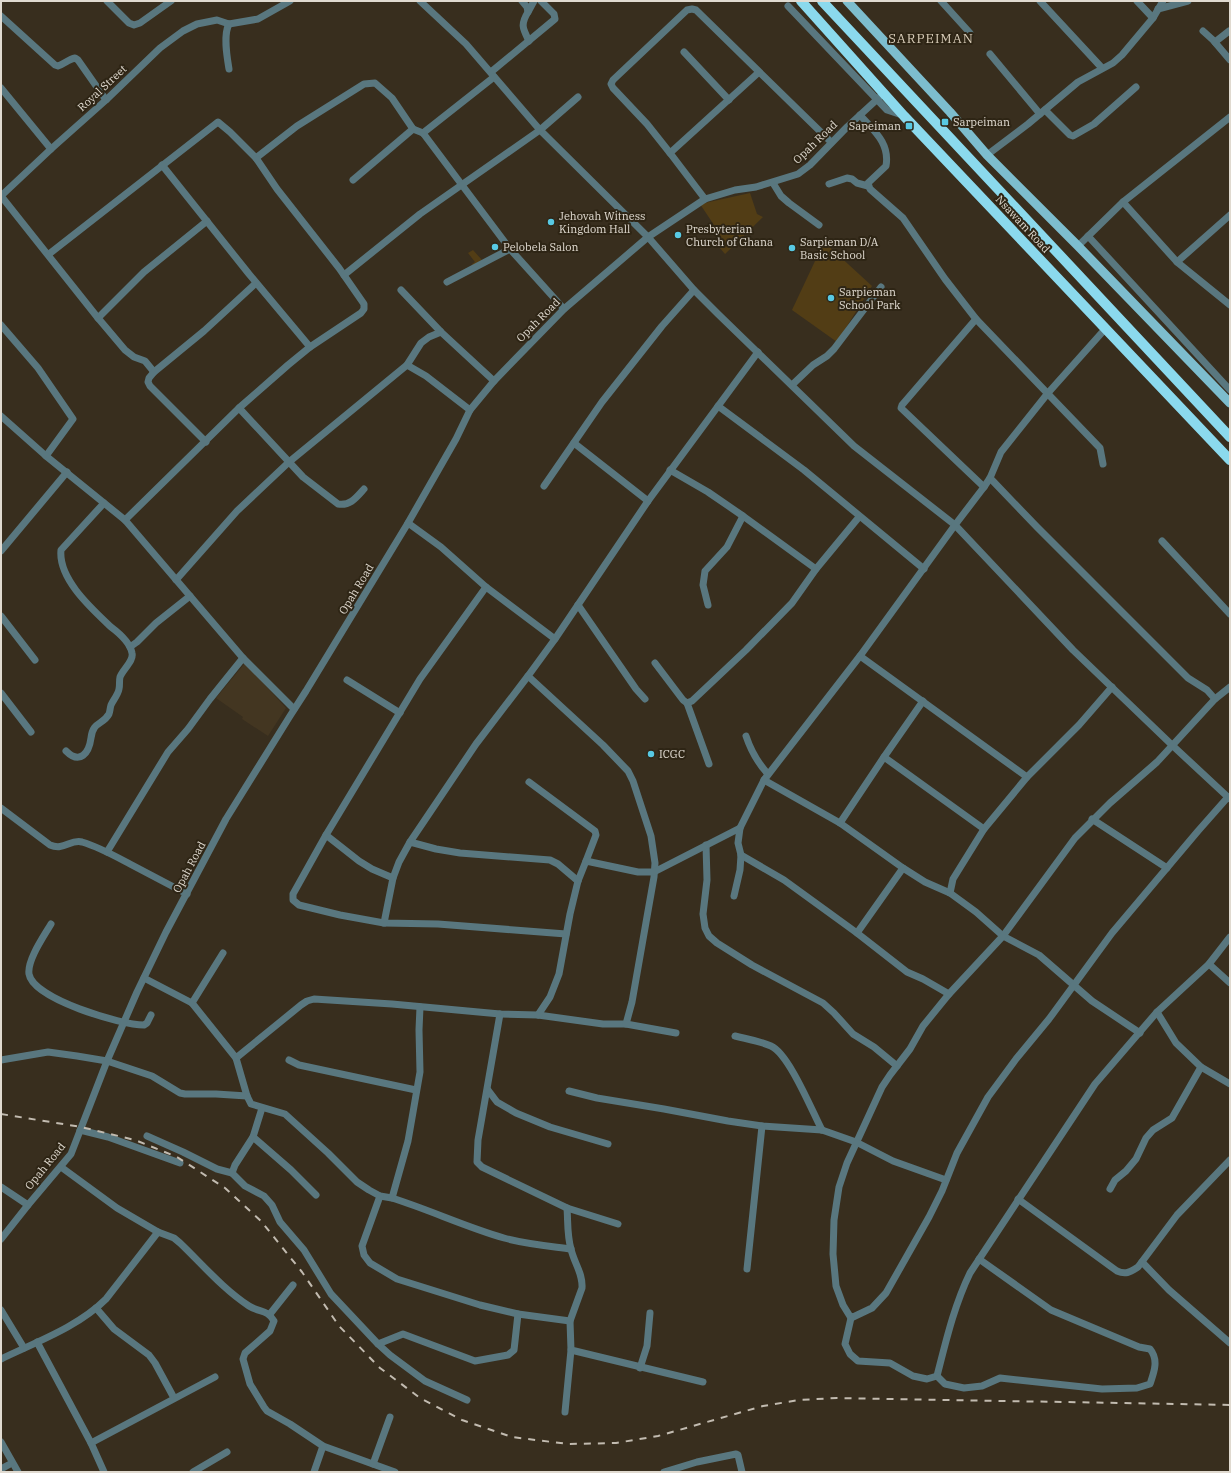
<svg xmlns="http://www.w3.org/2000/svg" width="1231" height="1473" font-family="'IBM Plex Serif',serif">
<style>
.built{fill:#433621}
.green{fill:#523d15}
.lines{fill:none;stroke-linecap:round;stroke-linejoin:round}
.minor{stroke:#59777f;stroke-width:7}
.major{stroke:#7dbdce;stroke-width:9}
.highway{stroke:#8bd9ed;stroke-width:10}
.rail{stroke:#c2bbb0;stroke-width:2;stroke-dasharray:7 7;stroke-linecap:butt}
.poi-dot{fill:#58c9e3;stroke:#2e2515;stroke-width:1.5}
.labels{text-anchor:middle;stroke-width:4;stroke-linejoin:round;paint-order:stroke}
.street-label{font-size:11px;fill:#e0dad0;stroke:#2e2515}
.poi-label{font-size:11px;fill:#e0dad0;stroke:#2e2515;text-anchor:start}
.quarter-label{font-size:13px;letter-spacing:1px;fill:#daceba;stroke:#2e2515}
</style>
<rect width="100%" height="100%" fill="#382e1e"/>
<polygon class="built" points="245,663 286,708 268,736 242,719 243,717 216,698"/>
<g class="green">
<polygon points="750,193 757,214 763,217 725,254 714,241 720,234 700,204"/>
<polygon points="824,242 872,286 837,342 792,310"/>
<polygon points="473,250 482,260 473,266 472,264 475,262 468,253"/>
</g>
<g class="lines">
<g class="minor">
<polyline points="107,1 129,23 134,25 140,23 171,1"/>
<polyline points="420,1 466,44 540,130 648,237 694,290 718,314 854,446 955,525 1073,650 1173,746 1230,799"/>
<path d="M522 1 527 7 528 12C520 25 523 29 529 41"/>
<polyline points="941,1 970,33"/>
<polyline points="1040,1 1102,68"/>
<polyline points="1137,1 1153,18"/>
<polyline points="788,6 887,110 902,115"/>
<polyline points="1158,9 1188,1"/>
<polyline points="528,12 534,1"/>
<path d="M1 16 55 65 58 66C64 64 69 59 75 58L78 60 106 100"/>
<polyline points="1203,31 1213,40 1230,60"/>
<polyline points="1215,42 1229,31"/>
<polyline points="684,52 729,100"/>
<polyline points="990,54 1040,114"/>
<path d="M229 69C227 57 223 35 229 24"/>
<polyline points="491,72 555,19 554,14 541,1"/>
<polyline points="1,88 51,149"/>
<polyline points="1045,110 1070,135 1073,136 1094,124 1136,87"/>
<path d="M860 115C874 131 890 143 886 166L868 183 870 189 903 218 945 279 976 319 1100 448 1103 464"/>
<polyline points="423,133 494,77"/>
<polyline points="670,153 647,124 613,88 611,84 613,80 687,10 692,9 696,10 831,142"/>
<polyline points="987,155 1028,124 1078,82 1113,63 1122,55 1153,18 1163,1"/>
<polyline points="256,158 297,126 364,84 375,83 392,98 413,129 423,133 510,249 564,309"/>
<polyline points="162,165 249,274 310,347"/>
<polyline points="353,180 413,129"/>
<polyline points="773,183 781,196 789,203 819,225"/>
<polyline points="829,184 847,178 852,179 857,183 868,186"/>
<polyline points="1,196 51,149 106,100 160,48 183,31 197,24 217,20 229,24 258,19 290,1"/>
<polyline points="1,196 98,318"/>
<polyline points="705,199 670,153 758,73"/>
<polyline points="1123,202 1177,262 1230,305"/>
<polyline points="1088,236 1230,390"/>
<polyline points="1078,246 1123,202 1230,117"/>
<polyline points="49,254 218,122 230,132 256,158 277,189 339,268 364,304 364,309 361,313 310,347 288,365 239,408 125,520"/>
<polyline points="1177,262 1230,215"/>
<polyline points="344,275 420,214 540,130 578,97"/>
<polyline points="447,282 510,249"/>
<polyline points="401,290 441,332 494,381"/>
<polyline points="976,319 902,405 901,408 984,487"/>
<polyline points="1,325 38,368 73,419 46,456"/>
<polyline points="407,365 426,376 470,410"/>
<polyline points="154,372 145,361 134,357 125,350 98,318 144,272 207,221"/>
<polyline points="792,385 813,365 827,356 834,349 881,287"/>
<polyline points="718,406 804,470 924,569"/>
<path d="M239 408 303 477 338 504C350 506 356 498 364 489"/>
<polyline points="1,416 46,456 125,520 243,658 294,709"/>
<polyline points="206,442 150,386 148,382 149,378 154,372 204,331 256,283"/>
<polyline points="574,443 648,501"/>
<polyline points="670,470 708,492 743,516 816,569"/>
<polyline points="990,478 1037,527 1188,678 1207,690 1215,699"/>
<polyline points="544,486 602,402 662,326 694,290"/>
<polyline points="408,523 441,547 486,587 555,639"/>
<polyline points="1162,541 1230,614"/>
<polyline points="1,551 67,472"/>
<polyline points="176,580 237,511 289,462 407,365 421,343 429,337 441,332"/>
<polyline points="578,605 636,689 645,699"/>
<polyline points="708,605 703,585 705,571 727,547 743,516"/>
<polyline points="1,616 35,660"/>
<polyline points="130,647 137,642 156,623 190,596"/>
<polyline points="860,656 1027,777"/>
<polyline points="655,663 683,700 687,703 692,701 746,650 792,603 816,569 859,517"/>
<polyline points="528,676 476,744 410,842 399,862 393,878 384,923 438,924 566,934"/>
<polyline points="347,680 400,713"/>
<polyline points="1,693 31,732"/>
<polyline points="687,703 709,764"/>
<path d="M746 736C751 751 757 762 768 774"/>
<path d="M66 751C80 765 89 753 91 738 93 721 103 725 109 714 110 712 110 708 111 705 113 700 118 695 119 689 120 685 119 681 120 677 123 669 134 661 132 653 130 642 119 633 111 627 92 609 58 579 61 550L104 503"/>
<polyline points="884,757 984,829"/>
<polyline points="764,780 840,823 903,868 925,882 950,893 976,912 1003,936 1039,955 1092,1001 1140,1033"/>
<polyline points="529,782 595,831 596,835 586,861"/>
<polyline points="1228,797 1198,831 1112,933 1049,1019 1016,1059 988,1097 957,1153 942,1191 929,1217 886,1293 872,1308 851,1318 843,1305 836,1286 833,1254 834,1220 839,1187 847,1163 882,1087 890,1075 910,1049 923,1026 949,994 1003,936 1075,838 1110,803 1157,762 1215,699 1230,687"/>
<path d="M1 808 50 845C64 851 70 839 82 842 99 847 115 856 130 864 149 874 168 884 187 894"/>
<polyline points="1092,819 1167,868"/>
<polyline points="840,823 884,757 923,701"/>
<polyline points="326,835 293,894 293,900 299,905 340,915 384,923"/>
<polyline points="410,842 436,849 460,853 550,860 558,864 578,881"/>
<polyline points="706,845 707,880 703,914 705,928 709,936 717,943 752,965 823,1003 834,1013 853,1034 874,1047 897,1066"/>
<polyline points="107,852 168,752 188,729 210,699 243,658"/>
<polyline points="741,855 784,880 857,933 907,972 923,979 949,994"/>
<polyline points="393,878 372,869 359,861 326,835 420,679 486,587"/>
<polyline points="950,893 953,879 984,829 1027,777 1079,725 1112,687"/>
<polyline points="734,896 740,870 741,855 738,843 740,828 764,780 860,656 955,525 984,487 990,478 1001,452 1048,393 1106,328"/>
<path d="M51 924C44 936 27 960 29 974 33 999 121 1025 144 1025L147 1023 151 1015"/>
<polyline points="857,933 903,868"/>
<polyline points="1209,964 1230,983"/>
<polyline points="144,978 192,1003 236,1058 301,1005 307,1001 314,999 392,1004 500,1014 538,1015 603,1024 626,1024 632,1002 654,877 655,863 651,836 633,781 628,771 603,745 528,676 555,639 648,501 758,352"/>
<polyline points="192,1003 223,953"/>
<polyline points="1157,1012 1176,1043 1201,1067 1230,1084"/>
<polyline points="500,1014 478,1140 477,1162 482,1167 567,1208 618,1224"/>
<polyline points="538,1015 550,997 559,974 570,914 578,881 586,861 638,872 654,872 740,828"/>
<polyline points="626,1024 676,1033"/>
<path d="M735 1036C747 1039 760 1041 771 1046 789 1054 812 1111 822 1130"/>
<path d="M236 1058 247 1096 251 1104 285 1114 328 1153 357 1182 369 1190 380 1196 392 1198C430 1210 466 1227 504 1238 526 1244 549 1246 571 1249"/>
<polyline points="1,1060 48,1052 77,1056 107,1061 152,1076 180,1093 185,1094 216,1094 247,1096"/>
<polyline points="289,1060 299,1065 416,1090"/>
<polyline points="488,1090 497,1102 516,1113 550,1127 608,1144"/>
<polyline points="569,1091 597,1098 664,1109 728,1121 762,1126 822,1130 856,1142 893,1161 946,1180"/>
<polyline points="262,1108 253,1137 235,1165 232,1173 245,1186 264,1196 272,1205 280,1222 304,1250 331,1294 378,1344 390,1355 425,1381 467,1400"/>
<polyline points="80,1130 108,1137 180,1163"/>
<polyline points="147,1136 183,1152 217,1169 232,1173"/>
<polyline points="253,1137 291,1170 316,1195"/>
<path d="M61 1167 117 1208 158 1232 174 1238 180 1243C202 1264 223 1289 249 1306 260 1313 267 1309 274 1321L270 1331 245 1353 243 1359 250 1384 264 1407 267 1411 290 1424 323 1446 395 1472"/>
<polyline points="1,1187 28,1205"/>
<polyline points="1110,1189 1115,1180 1126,1171 1136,1159 1146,1138 1153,1130 1172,1118 1201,1067"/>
<polyline points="380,1196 362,1246 364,1255 370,1263 397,1279 480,1305 518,1314 570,1321"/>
<polyline points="392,1198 408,1141 420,1072 419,1030 420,1007"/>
<path d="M1018 1199 1117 1271C1126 1275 1130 1272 1138 1267L1177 1215 1230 1160"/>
<path d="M567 1208C568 1221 567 1236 571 1249 574 1263 583 1273 582 1288L570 1321 571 1350 703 1382"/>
<polyline points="1,1239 28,1205 71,1154 107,1061 137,992 166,932 226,819 290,716 306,691 408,523 456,439 470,410 494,381 564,309 648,237 705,199 735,190 756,187 798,174 810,165 847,127 884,93"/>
<polyline points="1142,1262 1169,1290 1230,1343"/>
<polyline points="747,1269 762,1126"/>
<polyline points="96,1308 114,1329 149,1355 155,1363 174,1398"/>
<polyline points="1,1310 24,1348"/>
<polyline points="270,1314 293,1285"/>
<polyline points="851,1318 845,1344 850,1354 858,1361 890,1363 913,1376 927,1379 937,1376"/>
<polyline points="37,1342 91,1443 104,1472"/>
<polyline points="378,1344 403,1334 475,1361 508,1355 514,1350 518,1314"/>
<path d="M1 1359C36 1342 78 1327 106 1299L158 1232"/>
<polyline points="640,1368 647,1346 650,1313"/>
<path d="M937 1376C946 1341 954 1306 970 1273L1095 1084 1157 1012 1209 964 1230 937"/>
<path d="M937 1376 945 1384 964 1388 982 1386 1000 1378 1102 1389 1137 1388 1150 1384C1154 1372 1159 1360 1150 1349L1139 1347 1051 1310 979 1259"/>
<polyline points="565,1412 571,1350"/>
<polyline points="1,1442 18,1472"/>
<polyline points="91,1443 215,1377"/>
<polyline points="373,1464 390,1417"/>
<polyline points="1,1469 12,1463"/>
<polyline points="193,1472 227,1452"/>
<polyline points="314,1472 323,1446"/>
<polyline points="664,1472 697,1462 736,1454 738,1455 742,1472"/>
</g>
<polyline class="major" points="847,1 950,112 987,155 1078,246 1230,403"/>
<g class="highway">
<polyline points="801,1 904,116 1230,460"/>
<polyline points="822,1 1230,437"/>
</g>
<polyline class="rail" points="1,1114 81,1127 135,1140 177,1157 225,1188 261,1221 302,1272 339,1326 380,1368 420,1398 462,1420 512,1437 568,1444 616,1443 658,1436 763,1406 799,1400 837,1398 1230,1405"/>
</g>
<g class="poi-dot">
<rect x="941" y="118" width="8" height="8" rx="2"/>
<rect x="905" y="122" width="8" height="8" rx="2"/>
<circle cx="551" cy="222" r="4"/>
<circle cx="678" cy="235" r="4"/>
<circle cx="495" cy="247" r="4"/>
<circle cx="792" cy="248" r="4"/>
<circle cx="831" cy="298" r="4"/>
<circle cx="651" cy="754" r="4"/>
</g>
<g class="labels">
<g class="street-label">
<text transform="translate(102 88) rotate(-43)" y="4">Royal Street</text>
<text transform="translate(815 142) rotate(-44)" y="4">Opah Road</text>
<text transform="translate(1023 224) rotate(47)" y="4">Nsawam Road</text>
<text transform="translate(538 320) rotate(-45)" y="4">Opah Road</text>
<text transform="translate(356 589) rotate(-59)" y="4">Opah Road</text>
<text transform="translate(189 867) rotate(-62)" y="4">Opah Road</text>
<text transform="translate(45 1166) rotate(-51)" y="4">Opah Road</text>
</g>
<g class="poi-label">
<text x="953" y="126">Sarpeiman</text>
<text x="901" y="130" text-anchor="end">Sapeiman</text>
<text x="559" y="220">Jehovah Witness<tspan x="559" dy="13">Kingdom Hall</tspan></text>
<text x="686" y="233">Presbyterian<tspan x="686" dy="13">Church of Ghana</tspan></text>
<text x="800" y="246">Sarpieman D/A<tspan x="800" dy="13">Basic School</tspan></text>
<text x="503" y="251">Pelobela Salon</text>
<text x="839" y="296">Sarpieman<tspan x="839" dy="13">School Park</tspan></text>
<text x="659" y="758">ICGC</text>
</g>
<g class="quarter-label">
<text x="931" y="43">SARPEIMAN</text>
</g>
</g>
<rect width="1231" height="1473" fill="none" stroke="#e0dad0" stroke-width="4"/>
</svg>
